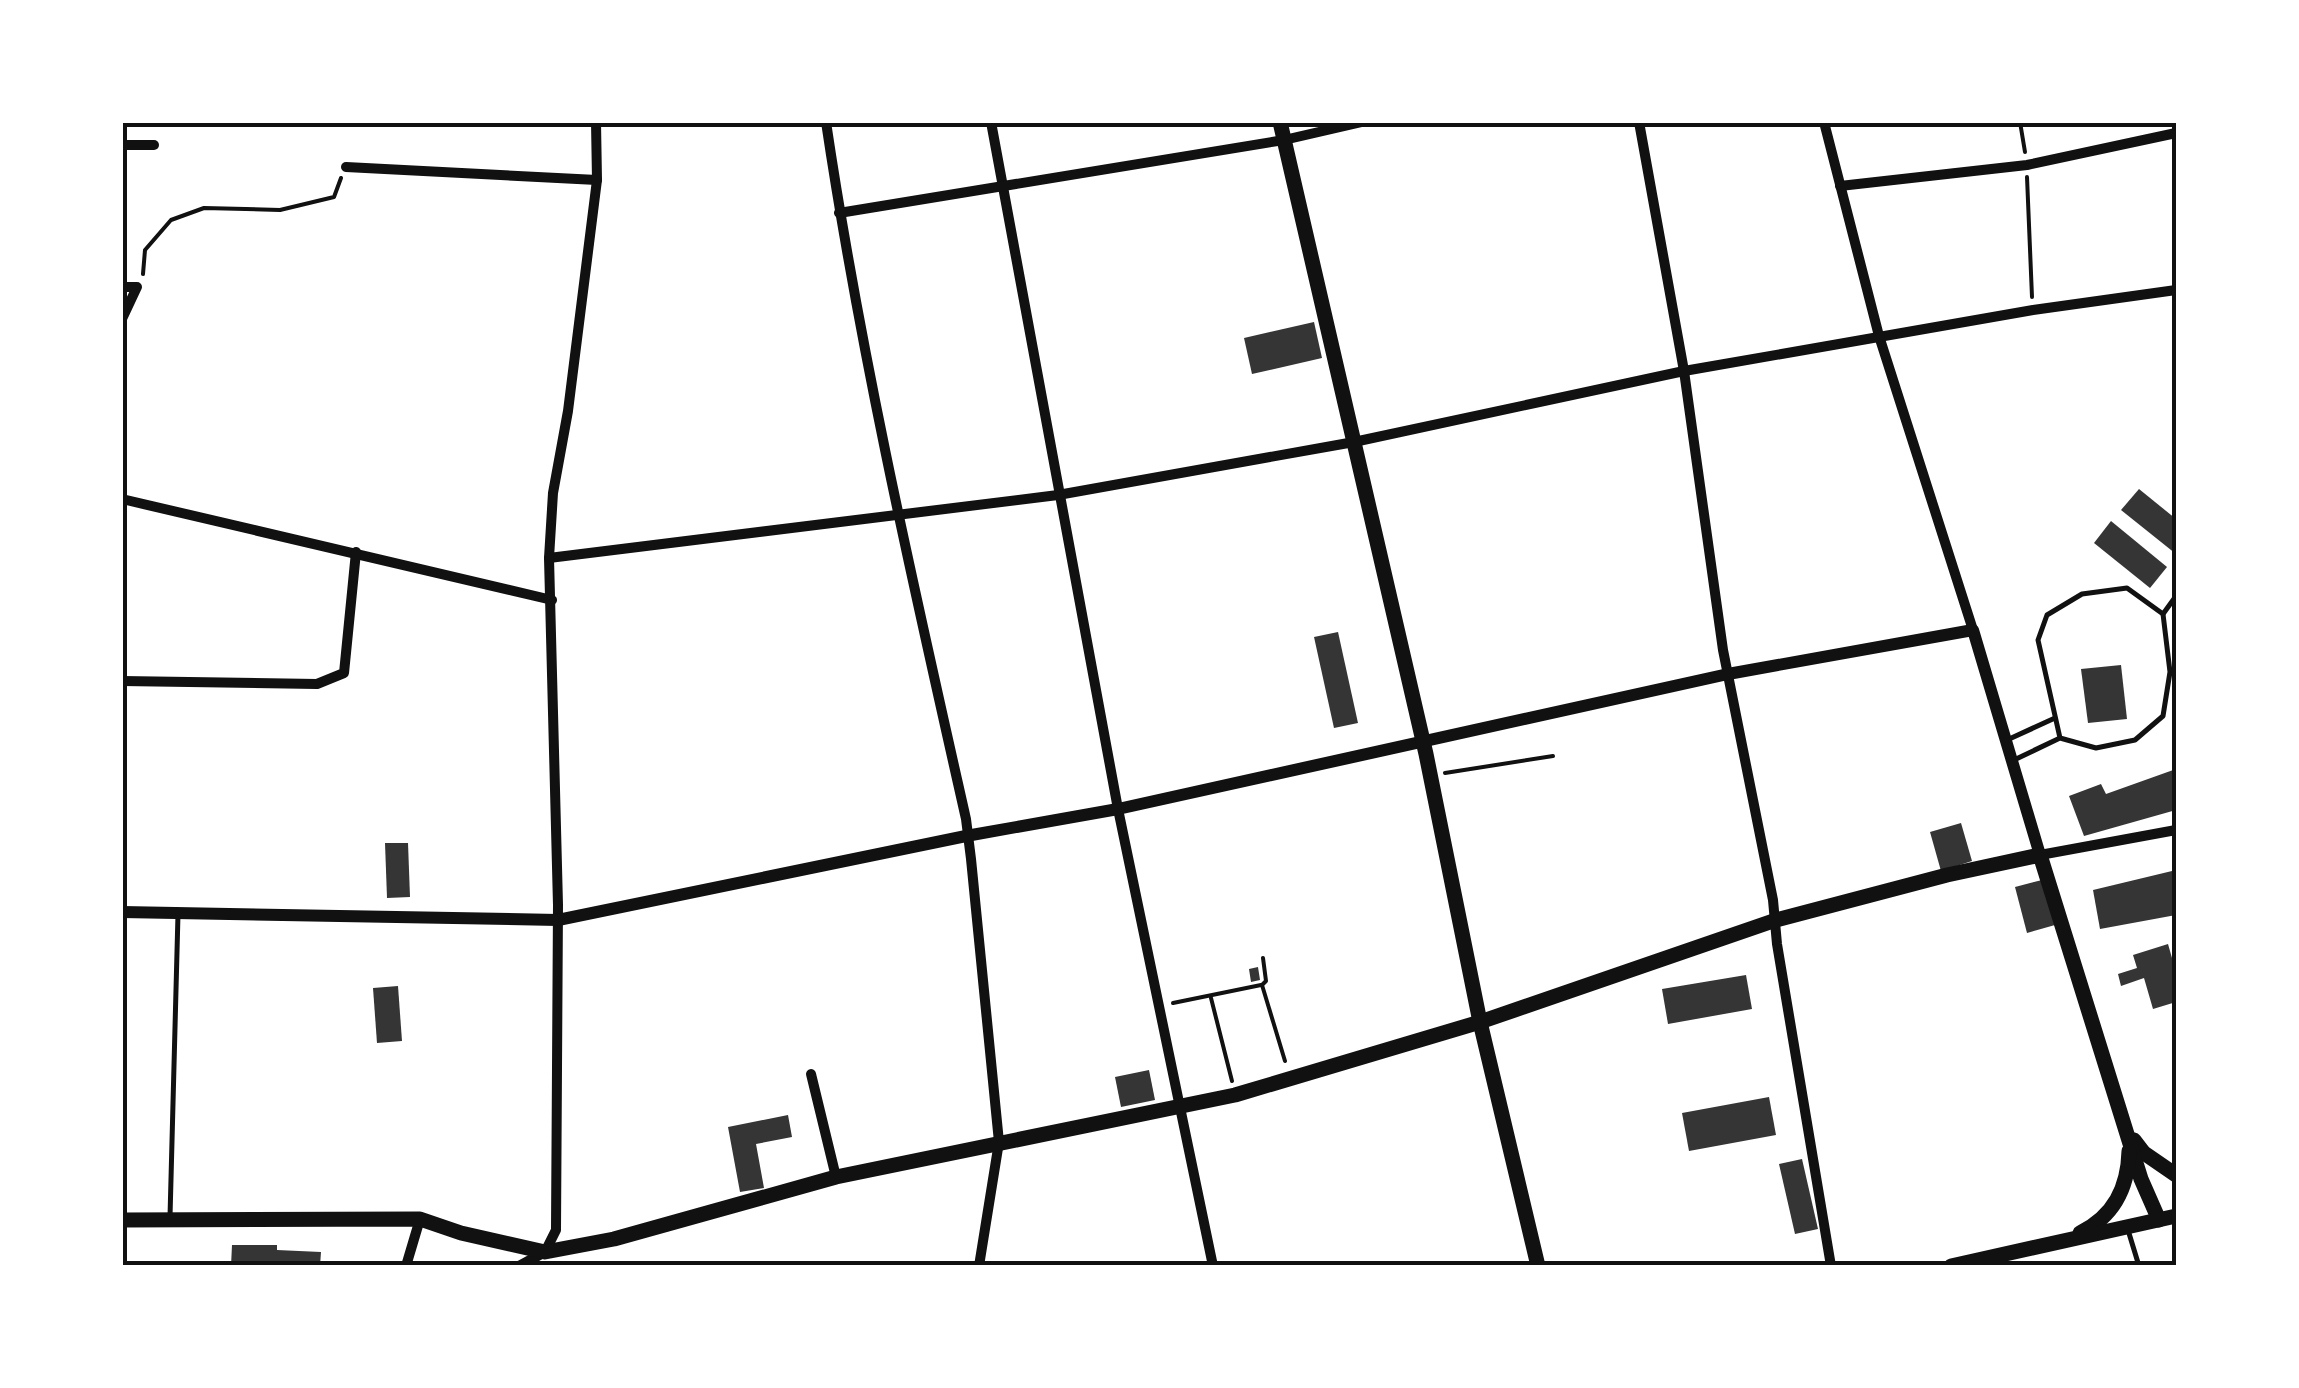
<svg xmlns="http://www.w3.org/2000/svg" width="2299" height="1388" font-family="'Work Sans',sans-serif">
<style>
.building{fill:#353535}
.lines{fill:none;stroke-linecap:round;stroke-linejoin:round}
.path{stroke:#111;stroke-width:4}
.service{stroke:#111;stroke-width:5}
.minor{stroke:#111;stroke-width:10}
.tertiary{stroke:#111;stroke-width:12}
.secondary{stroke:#111;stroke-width:15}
.neatline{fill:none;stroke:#111;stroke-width:4}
</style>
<rect width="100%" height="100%" fill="#fff"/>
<g class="building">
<polygon points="1314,322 1322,358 1252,374 1244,338"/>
<polygon points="2139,489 2176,519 2176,554 2121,510"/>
<polygon points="2111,521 2167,567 2150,588 2094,543"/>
<polygon points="1338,632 1358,723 1334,728 1314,637"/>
<polygon points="2121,665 2127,719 2088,723 2081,669"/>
<polygon points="2176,769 2176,810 2084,836 2069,796 2101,784 2106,794"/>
<polygon points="1961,823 1972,861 1941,871 1930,832"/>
<polygon points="385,843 408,843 410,897 387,898"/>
<polygon points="2172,871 2176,915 2100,929 2093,890"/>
<polygon points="2042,880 2055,925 2027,933 2015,887"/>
<polygon points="2168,944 2176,972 2176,1002 2153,1009 2144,978 2121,986 2118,974 2137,968 2133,955"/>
<polygon points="1258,967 1260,980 1251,982 1249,969"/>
<polygon points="1746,975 1752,1009 1668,1024 1662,989"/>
<polygon points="398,986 402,1041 377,1043 373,988"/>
<polygon points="1149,1070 1155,1100 1121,1107 1115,1077"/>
<polygon points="1769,1097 1776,1135 1689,1151 1682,1113"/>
<polygon points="788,1115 792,1137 756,1144 764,1188 740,1192 728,1127"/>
<polygon points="1802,1159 1818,1229 1795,1234 1779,1164"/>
<polygon points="232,1245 277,1245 277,1250 321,1252 320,1266 231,1266"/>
</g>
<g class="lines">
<g class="path">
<polyline points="2020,122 2025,152"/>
<polyline points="2027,177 2032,297"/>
<polyline points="143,274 145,250 171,220 204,208 280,210 334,197 341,178"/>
<polyline points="1445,773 1553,756"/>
<polyline points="1263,958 1266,981 1262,985 1285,1061"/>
<polyline points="1211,998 1232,1081"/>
<polyline points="1173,1003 1261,985"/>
</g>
<g class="service">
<polyline points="2163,614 2176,596"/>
<polyline points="2007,740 2055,718"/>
<polyline points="2014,760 2060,738 2096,748 2135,740 2163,716 2170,672 2163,614 2127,588 2082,594 2047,615 2038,640 2060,738"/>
<polyline points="170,1217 178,914"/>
<polyline points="2128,1230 2139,1266"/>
</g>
<g class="minor">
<path d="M826 122C861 357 914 588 966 819L971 859 999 1142 979 1266"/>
<polyline points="991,122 1118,809 1213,1266"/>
<polyline points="1639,122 1684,371 1723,650 1773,900 1777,944 1831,1266"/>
<polyline points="1824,122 1879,336 1973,630"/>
<polyline points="122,145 154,145"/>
<polyline points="346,167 597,180"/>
<polyline points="1840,186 2027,165 2176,133"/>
<polyline points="839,213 1284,140 1362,122"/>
<polyline points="122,287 137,287 122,319"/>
<polyline points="122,499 552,600"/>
<polyline points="549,558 1058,495 1354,442 1684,371 2033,310 2176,290"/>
<polyline points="122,681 317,684 344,673 356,552"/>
<polyline points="2040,855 2176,830"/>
<polyline points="811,1074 836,1177"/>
<polyline points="406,1266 420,1219"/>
<polyline points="519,1266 545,1252 556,1230 558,905 549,558 553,493 568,411 597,180 596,122"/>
</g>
<polyline class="tertiary" points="122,912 558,920 966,836 1118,809 1728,674 1973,630 2040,855"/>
<g class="secondary">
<polyline points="1280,122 1426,754 1480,1022 1538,1266"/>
<polyline points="2134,1140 2144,1153 2176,1175"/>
<polyline points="122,1220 420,1219 461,1233 545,1252 614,1239 836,1177 1235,1095 1480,1022 1776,920 1947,875 2040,855 2141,1179 2159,1220"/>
<path d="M2080 1233C2114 1216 2128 1188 2129 1151"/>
<polyline points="1951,1266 2176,1216"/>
</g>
</g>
<rect width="2299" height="1388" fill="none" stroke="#ffffff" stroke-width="250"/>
<rect x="125" y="125" width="2049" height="1138" class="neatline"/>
</svg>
